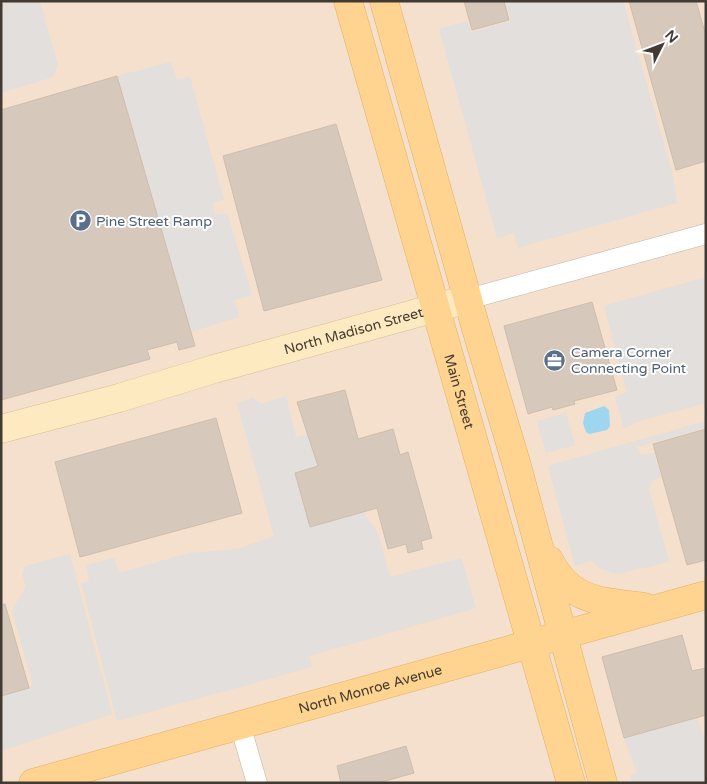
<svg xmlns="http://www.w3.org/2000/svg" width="707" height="784" font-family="'Varela Round',sans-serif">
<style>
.commercial{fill:#f4e0cd}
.parking{fill:#e2dfdc}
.water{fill:#9ed5ef}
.building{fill:#d6c9bb;stroke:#cebdac}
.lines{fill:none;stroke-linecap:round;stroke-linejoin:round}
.minor-casing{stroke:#c0b5a9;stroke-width:21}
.secondary-casing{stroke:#d5be94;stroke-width:29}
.primary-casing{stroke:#e3b060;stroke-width:29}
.minor{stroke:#fff;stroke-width:20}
.secondary{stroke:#feeac0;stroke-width:28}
.primary{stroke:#fed490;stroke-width:28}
.labels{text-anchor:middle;stroke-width:4;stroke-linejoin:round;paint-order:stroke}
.service-label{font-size:14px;fill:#4e5e75;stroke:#fff;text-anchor:start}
.street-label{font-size:14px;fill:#433b33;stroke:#fff}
</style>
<rect width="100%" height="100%" fill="#f1ece3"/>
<rect class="commercial" x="1" y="1" width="705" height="782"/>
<g class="parking">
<polygon points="1,1 40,1 58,65 53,77 1,93"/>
<polygon points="505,1 623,1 672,172 677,203 518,248 514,233 497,238 439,29 467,21 471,32 511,21"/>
<polygon points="171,62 177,80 190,77 224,200 212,203 215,215 227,213 252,295 235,300 239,317 191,332 117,76"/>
<polygon points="706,277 706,403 637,422 624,429 615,398 627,392 604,306"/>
<polygon points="286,396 296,437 309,434 378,533 390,577 461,558 476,608 309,656 312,667 117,721 81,583 89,582 86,565 114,558 119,573 189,553 237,549 274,536 237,403 253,398 261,404"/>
<polygon points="566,413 575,445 546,453 537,421"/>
<polygon points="706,421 706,428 636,447 641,455 654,453 661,477 651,482 649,490 669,562 617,574 601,569 591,561 575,566 548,466"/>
<polygon points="70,554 112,714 1,751 1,695 33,686 12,610 26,587 22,573 26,566"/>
<polygon points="697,718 704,738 706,738 706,783 632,783 630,775 637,773 624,738"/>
</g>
<polygon class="water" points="604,406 609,410 610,426 607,430 589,434 586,432 583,423 585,413"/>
<g class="building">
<polygon points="464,1 504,1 509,20 472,30"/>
<polygon points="629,1 696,1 706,36 706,161 676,170"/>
<polygon points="117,76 195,346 179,350 177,342 147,350 150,359 1,400 1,110"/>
<polygon points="336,124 382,280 264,311 223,156"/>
<polygon points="592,302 617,390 574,401 575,404 553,410 552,407 528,414 504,326"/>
<polygon points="345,390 358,439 393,429 400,455 408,452 432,538 421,541 423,549 408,553 406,544 388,549 377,508 310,527 295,473 318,466 297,402"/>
<polygon points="216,418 242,513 80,557 55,462"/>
<polygon points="706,429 706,560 687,565 653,444"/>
<polygon points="5,604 29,688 1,696 1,605"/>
<polygon points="682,635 692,671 706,668 706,715 624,738 602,657"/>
<polygon points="406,746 414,773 378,783 341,783 337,766"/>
</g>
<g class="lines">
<defs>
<g id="minor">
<polyline points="468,299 706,234"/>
<polyline points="240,725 257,783"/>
</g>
<g id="secondary">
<path id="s1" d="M1 429 119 398 214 369 468 299"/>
</g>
<g id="primary">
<path id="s2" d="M348 1 571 783"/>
<polyline points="384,1 475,325 517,466 603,783"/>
<path d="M549 560C571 603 601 601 645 607"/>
<path id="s3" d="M33 783 706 595"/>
</g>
</defs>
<use href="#minor" class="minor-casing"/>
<use href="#secondary" class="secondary-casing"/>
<use href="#primary" class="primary-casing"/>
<use href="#minor" class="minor"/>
<use href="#secondary" class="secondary"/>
<use href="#primary" class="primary"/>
</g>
<defs>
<symbol id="parking-disc" viewBox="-11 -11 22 22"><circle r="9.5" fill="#5c6f8a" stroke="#fff"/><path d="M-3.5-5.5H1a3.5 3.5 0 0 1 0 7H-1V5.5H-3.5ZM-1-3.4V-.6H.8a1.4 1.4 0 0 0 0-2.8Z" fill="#fff"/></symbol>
<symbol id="office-disc" viewBox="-11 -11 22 22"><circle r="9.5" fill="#5c6f8a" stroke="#fff"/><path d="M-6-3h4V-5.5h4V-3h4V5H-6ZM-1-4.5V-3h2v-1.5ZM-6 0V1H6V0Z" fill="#fff"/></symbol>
</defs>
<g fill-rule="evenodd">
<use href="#parking-disc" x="68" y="208" width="25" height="25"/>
<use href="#office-disc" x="542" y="348" width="25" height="25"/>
</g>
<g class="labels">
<g class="service-label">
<text x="96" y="226">Pine Street Ramp</text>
<text x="571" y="357">Camera Corner<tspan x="571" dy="16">Connecting Point</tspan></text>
</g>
<g class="street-label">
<text dy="5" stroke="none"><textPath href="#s1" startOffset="366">North Madison Street</textPath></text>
<text dy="5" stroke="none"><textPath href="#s2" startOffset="406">Main Street</textPath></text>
<text dy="5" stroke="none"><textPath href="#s3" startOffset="350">North Monroe Avenue</textPath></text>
</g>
</g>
<rect width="707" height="784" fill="none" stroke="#433b33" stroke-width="5"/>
<g transform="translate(662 45) rotate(48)" stroke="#ffffff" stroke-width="4" paint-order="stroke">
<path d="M0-4L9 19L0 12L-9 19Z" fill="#433b33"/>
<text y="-8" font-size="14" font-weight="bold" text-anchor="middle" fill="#433b33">N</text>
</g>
</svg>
